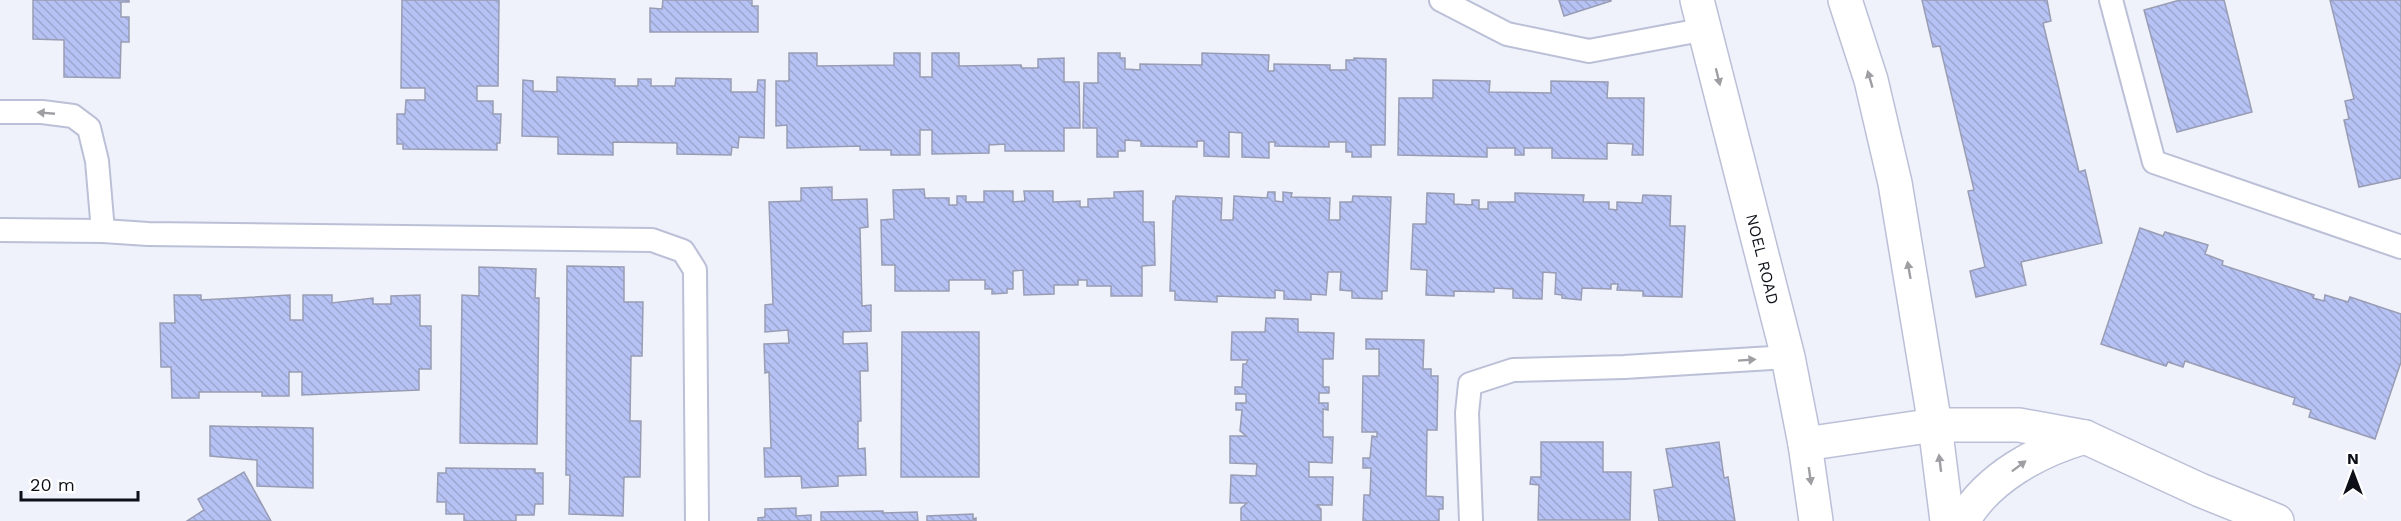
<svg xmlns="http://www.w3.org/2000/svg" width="2401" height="521" font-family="'Work Sans',sans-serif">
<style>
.building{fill:url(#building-back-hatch);stroke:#989db3;stroke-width:1.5}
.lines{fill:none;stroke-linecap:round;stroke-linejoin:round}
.service-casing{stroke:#bbc0d7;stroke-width:26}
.tertiary-casing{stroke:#bbc0d7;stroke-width:36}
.service{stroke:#fff;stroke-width:22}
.tertiary{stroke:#fff;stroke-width:33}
.oneway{fill:#9f9fa3}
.labels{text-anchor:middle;stroke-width:4.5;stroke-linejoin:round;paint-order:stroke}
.street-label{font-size:16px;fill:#0e1018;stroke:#fff}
</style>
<defs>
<pattern id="building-back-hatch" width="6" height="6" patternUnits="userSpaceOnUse" patternTransform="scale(1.5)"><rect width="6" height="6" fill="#b7c2f4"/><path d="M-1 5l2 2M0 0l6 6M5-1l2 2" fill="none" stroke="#9ca6d0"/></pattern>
</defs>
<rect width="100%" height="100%" fill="#eff1fb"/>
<g class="building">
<polygon points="33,0 129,0 129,2 121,2 121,17 129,17 129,42 121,42 120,78 64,77 64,40 33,39"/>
<polygon points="402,0 499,0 498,86 477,86 477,101 493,101 493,114 501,114 500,143 497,143 497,150 403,149 403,144 397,144 397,114 405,114 406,100 425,100 425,88 401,88"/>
<polygon points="663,0 752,0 752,6 758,6 758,32 650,32 650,8 662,9"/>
<polygon points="1559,0 1611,0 1611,1 1564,16"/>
<polygon points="1922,0 2047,0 2051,21 2043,23 2079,172 2085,170 2102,243 2021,262 2026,285 1976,297 1970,271 1985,267 1968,191 1974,190 1940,46 1933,47"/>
<polygon points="2180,0 2224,0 2252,112 2177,132 2144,10"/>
<polygon points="2330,0 2401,0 2401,178 2359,187 2344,120 2349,119 2345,101 2354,99"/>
<polygon points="789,53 817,53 817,66 894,65 894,53 920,53 920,77 932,77 932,53 959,53 959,66 1021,65 1022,68 1038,68 1038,59 1064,58 1064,82 1079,82 1080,128 1064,128 1064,151 1005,151 1005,144 989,145 989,153 932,154 932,130 920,130 920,155 891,155 891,150 860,150 860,146 787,148 787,125 776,126 776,81 789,81"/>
<polygon points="1098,53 1120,53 1120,58 1125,58 1125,69 1140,70 1140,64 1202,65 1202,53 1269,55 1268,71 1274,71 1274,64 1330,65 1330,70 1346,70 1346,60 1354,60 1354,58 1386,59 1385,145 1371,145 1371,157 1352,157 1352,152 1346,152 1346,142 1329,142 1329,147 1275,146 1275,142 1269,142 1269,158 1242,157 1242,133 1229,132 1229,157 1204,156 1204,141 1197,141 1197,147 1141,146 1141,141 1125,140 1125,151 1118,151 1118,157 1097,157 1097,128 1083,128 1084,83 1098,83"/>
<polygon points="557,77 615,79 615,86 638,86 638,79 651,79 651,86 675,86 676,78 731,79 731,92 757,92 758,80 765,80 764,138 739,137 738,148 732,147 731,155 677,154 677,143 613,142 613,155 558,154 558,137 522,136 523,80 533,81 533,91 557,92"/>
<polygon points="1433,80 1490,81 1489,92 1551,93 1551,81 1608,82 1607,98 1644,98 1643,155 1632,155 1633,144 1607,143 1607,159 1552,158 1552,148 1524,148 1524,155 1515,155 1515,148 1487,148 1487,157 1398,155 1399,98 1433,98"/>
<polygon points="832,187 832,200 867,199 868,227 860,228 862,306 871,305 871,331 843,332 843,344 867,343 868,371 860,371 861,421 858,421 858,449 865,448 866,475 838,476 838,486 802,488 801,476 765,477 764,448 771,448 769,372 765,373 764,344 789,343 788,330 765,332 765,305 773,304 769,202 801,201 801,188"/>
<polygon points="924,189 925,198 949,198 949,205 957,205 957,196 966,196 966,202 984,202 984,191 1013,191 1013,202 1025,201 1024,191 1053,191 1053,202 1080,201 1080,207 1088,207 1088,199 1114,198 1114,192 1143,191 1143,222 1154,222 1155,265 1142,266 1142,296 1111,296 1111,286 1087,286 1087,280 1078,280 1078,285 1054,285 1054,294 1024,295 1023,270 1013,271 1013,289 1007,289 1007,293 992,294 992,289 985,289 985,280 949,280 949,291 895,291 895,265 882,265 881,220 894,219 893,190"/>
<polygon points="1268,192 1275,192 1275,201 1283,202 1283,192 1292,193 1291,197 1330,198 1329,220 1340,220 1340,202 1352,202 1353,196 1391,197 1387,291 1382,291 1382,299 1352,298 1352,291 1340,290 1341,272 1328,272 1326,295 1311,294 1311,300 1284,299 1284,291 1275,290 1275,298 1217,296 1217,302 1175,300 1175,291 1170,291 1173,201 1175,201 1176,196 1222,198 1221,220 1233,220 1234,196 1267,198"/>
<polygon points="1427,193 1454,194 1454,204 1472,205 1472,200 1479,200 1479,209 1488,209 1488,202 1515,202 1515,193 1584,195 1583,202 1609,202 1609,209 1617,210 1617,202 1642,203 1643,195 1671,196 1670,226 1685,226 1682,297 1643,296 1643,291 1617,290 1618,284 1611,284 1611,289 1582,288 1581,300 1562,298 1562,295 1555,294 1556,273 1543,272 1542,299 1513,298 1513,289 1494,288 1494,292 1454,291 1454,296 1426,295 1427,270 1411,269 1413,224 1426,224"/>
<polygon points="2140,228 2163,236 2165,232 2208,245 2205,254 2223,261 2222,265 2314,295 2313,298 2324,301 2325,295 2348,302 2350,297 2401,314 2401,362 2375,439 2309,417 2311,410 2293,404 2295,398 2185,361 2183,367 2168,362 2166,366 2101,344"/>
<polygon points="567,266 624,267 624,302 643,302 642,356 631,356 630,421 641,421 640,477 624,477 623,516 569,514 570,475 566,475"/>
<polygon points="479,267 536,269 535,298 539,298 537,444 460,443 462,295 479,296"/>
<polygon points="174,295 201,295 201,300 290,295 290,320 303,320 303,295 332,295 332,303 373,298 373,304 391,304 391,296 420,295 420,326 431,326 431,369 419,369 419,390 302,395 302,372 289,372 289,396 262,396 262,392 199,392 199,398 172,398 171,367 161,367 160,323 175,323"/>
<polygon points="1266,318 1298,319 1298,332 1334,333 1333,359 1323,359 1323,387 1329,387 1329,393 1319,393 1319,403 1328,403 1328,410 1323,409 1323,437 1333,437 1332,463 1309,462 1309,477 1333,477 1332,505 1317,505 1321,509 1321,521 1241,521 1241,508 1247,503 1230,503 1231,475 1256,476 1257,464 1230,463 1230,436 1246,436 1240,431 1242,410 1236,410 1236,403 1246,403 1246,394 1235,394 1235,387 1242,387 1243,364 1246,364 1248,360 1231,360 1232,332 1265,332"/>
<polygon points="902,332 979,332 979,477 901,477"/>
<polygon points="1366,339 1424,340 1423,369 1431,369 1431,376 1438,376 1437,430 1427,430 1426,496 1443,497 1443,509 1439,509 1439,521 1363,521 1364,495 1370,495 1371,468 1363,468 1363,458 1370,458 1372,436 1377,437 1377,432 1362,432 1363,376 1379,376 1379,349 1366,349"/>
<polygon points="210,426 313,428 313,488 257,486 257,460 210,456"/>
<polygon points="1541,442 1603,442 1603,472 1631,472 1630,520 1538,520 1539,485 1530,484 1531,477 1541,477"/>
<polygon points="1719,442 1724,478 1728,477 1735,521 1659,521 1654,490 1673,487 1666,449"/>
<polygon points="446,468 535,469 535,473 543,473 543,504 535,504 534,515 516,515 516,521 464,521 464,514 446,514 446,502 437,502 438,473 446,473"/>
<polygon points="244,472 271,521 187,521 204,510 198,499"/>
<polygon points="796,508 796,516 811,515 811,521 758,521 758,518 765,517 765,509"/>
<polygon points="883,511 883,513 917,512 918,521 821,521 821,512"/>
<polygon points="973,514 973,519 976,518 976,521 927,521 927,516"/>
</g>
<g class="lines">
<defs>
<g id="service">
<polyline points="1441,0 1507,34 1589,51 1706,29"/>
<polyline points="2111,0 2154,162 2401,247"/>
<polyline points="0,112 42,112 73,116 89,128 97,161 103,231"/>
<polyline points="0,230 103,231 148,234 652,240 683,251 695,270 697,521"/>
<polyline points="1471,521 1467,413 1470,384 1513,370 1624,367 1788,357"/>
</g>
<g id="tertiary">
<polyline points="1697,0 1788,357 1805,444 1816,521"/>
<polyline points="1845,0 1871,80 1895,183 1935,425 1947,521"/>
<polyline points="1805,444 1935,425 2019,425 2085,437 2200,490 2277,521"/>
<path d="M1963 521C1987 478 2039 450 2085 437"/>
</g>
</defs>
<use href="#service" class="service-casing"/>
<use href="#tertiary" class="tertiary-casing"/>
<use href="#service" class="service"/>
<use href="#tertiary" class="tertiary"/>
</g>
<defs><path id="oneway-solid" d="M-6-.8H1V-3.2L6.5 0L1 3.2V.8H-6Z" transform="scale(1.5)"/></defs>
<g class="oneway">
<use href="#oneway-solid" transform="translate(1718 77) rotate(76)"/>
<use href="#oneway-solid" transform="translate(1870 79) rotate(-106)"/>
<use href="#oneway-solid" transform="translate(46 113) rotate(-175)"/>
<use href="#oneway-solid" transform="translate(1909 270) rotate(-100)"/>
<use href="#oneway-solid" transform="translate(1747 360) rotate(-4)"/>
<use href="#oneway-solid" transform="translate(1940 463) rotate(-97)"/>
<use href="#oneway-solid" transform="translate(2019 466) rotate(-37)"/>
<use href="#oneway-solid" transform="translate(1810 476) rotate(82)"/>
</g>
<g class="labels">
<g class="street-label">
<text transform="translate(1763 259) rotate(76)" y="6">NOEL ROAD</text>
</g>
</g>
<g transform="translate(2353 473)" stroke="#ffffff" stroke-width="4.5" paint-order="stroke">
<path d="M0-4.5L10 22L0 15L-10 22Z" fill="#0e1018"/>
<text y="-9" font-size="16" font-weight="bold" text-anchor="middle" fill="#0e1018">N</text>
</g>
<path d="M21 491v9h117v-9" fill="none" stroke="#0e1018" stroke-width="3"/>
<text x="30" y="491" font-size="18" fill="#0e1018" stroke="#ffffff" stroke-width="4.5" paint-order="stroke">20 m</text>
</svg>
